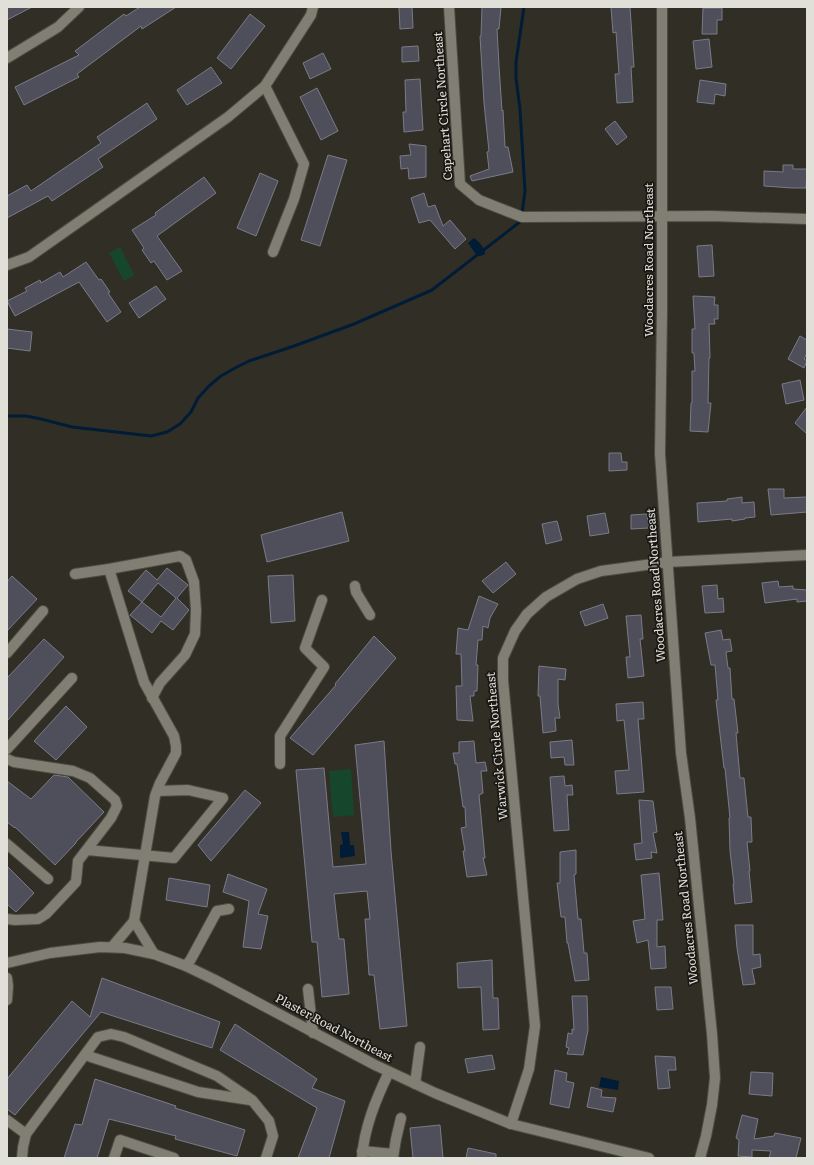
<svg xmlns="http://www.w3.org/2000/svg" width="814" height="1165" font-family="Literata,serif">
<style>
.green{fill:#16472d}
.water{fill:#001c37}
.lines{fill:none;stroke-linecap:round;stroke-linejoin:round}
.stream{stroke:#001c37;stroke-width:3}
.building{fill:#4f4f5b;stroke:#7a7b87;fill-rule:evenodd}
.minor-casing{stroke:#4d4b43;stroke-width:12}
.minor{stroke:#817f73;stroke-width:10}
.labels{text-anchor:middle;stroke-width:3.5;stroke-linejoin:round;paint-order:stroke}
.street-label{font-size:12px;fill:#e0dfd8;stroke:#181712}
</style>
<rect width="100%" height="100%" fill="#312f25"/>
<g class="green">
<polygon points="120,247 134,275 124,281 109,253"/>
<polygon points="351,769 354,815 333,817 329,771"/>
</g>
<g class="water">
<path d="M474 238C479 242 485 248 485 254L481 256H477L468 243Z"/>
<polygon points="341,832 349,832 350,845 354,845 355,856 340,858 340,845 343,844"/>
<polygon points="601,1077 619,1081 618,1090 599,1087"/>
</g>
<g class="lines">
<polyline class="stream" points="7,416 26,416 41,419 72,427 151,436 167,432 180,424 191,412 198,398 209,386 221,376 235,368 249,361 294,346 354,324 432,290 521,221 525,191 520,109 516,78 516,62 524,7"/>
</g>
<g class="building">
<polygon points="7,7 32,7 7,20"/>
<polygon points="140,7 176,7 142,29 141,26 77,74 79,77 24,105 15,87 79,55 75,51 124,14 126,16"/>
<polygon points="399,7 412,7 413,28 400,29"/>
<polygon points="482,7 501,7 499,29 497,29 499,66 502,111 503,110 505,147 508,147 513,172 472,181 470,176 489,169 487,152 489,151 484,103 480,36 481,36"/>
<polygon points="611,7 630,7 634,67 631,67 633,102 617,103 615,74 619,74 616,32 613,33"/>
<polygon points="703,8 722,8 722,20 717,20 717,34 702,34"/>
<polygon points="250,14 265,26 231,69 217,58"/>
<polygon points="709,39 712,67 696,69 693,41"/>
<polygon points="418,46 419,61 402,62 402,47"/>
<polygon points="323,53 331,69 310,79 303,63"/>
<polygon points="211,67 222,83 187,105 177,90"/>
<polygon points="420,79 423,130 404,132 403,112 406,112 405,80"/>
<polygon points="700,80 726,84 725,96 715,94 714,104 697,102"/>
<polygon points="317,88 338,131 321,140 300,97"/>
<polygon points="147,103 157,119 98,159 103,167 52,201 48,196 7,218 7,196 27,185 31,191 101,143 97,137"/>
<polygon points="615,121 627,137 617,145 605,129"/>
<polygon points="409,144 426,146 426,177 409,179 408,168 401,169 400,156 411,155"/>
<polygon points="328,155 347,160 320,246 301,240"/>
<polygon points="783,165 793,165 793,169 807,169 806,188 792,188 764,186 764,171 783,172"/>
<polygon points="260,173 278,181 256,236 237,228"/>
<polygon points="204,177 216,193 157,236 182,271 167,280 154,261 151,263 142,250 144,248 132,230 156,215 155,213"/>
<polygon points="424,193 428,207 435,205 443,226 450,220 466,239 455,249 430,220 419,223 411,198"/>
<polygon points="712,245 714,276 699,277 697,246"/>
<polygon points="86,262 99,280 101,279 110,292 108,293 121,312 107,322 79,282 15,316 7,301 27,291 25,288 40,280 41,283 60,272 63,277"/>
<polygon points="156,286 166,299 139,318 129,303"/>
<polygon points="693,296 715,297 714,305 718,305 718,319 714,319 715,324 709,324 710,358 709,358 708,403 711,403 708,432 690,431 691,403 692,403 692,371 695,371 694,353 692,353 692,329 695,329"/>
<polygon points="7,329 32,332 30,351 7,348"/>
<polygon points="800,336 807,340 807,353 804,359 807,361 804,368 788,359"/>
<polygon points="800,380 804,400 786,404 782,384"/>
<polygon points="807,407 807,434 795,423"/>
<polygon points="609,453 621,453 622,462 627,462 627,470 609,471"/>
<polygon points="768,489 784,489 784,498 807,497 807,512 771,515"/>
<polygon points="742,497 742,503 754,502 755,517 745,518 745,519 732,521 732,519 698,522 697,503 727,501 727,499"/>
<polygon points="342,512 349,541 267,562 261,535"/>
<polygon points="605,513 609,533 590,536 587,516"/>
<polygon points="647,514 649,528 631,529 631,515"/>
<polygon points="557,521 562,540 546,544 542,524"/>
<polygon points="506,562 516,574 493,593 482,581"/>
<path d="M167 568 188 585 177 598 189 610 173 630 161 621 152 633 130 615 142 602 128 591 146 570 157 580ZM158 583 176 598 161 617 142 602Z"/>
<polygon points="293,575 295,621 271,623 268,576"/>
<polygon points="12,576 37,599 7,631 7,582"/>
<polygon points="778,581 779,587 793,586 793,589 807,590 807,601 797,602 797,599 765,603 762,583"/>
<polygon points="717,585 718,599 723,598 724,612 705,613 702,586"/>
<polygon points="479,596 498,604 490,618 488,628 483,626 482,640 478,640 476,665 478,665 477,691 474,691 474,696 470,696 473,721 457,720 456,686 462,686 461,654 456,654 458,628 468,630"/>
<polygon points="603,604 608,618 585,626 580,612"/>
<polygon points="641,615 643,639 640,639 644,676 628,678 626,657 630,657 626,616"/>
<polygon points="721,630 723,640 730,639 732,651 726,652 728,668 730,668 732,699 734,699 738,733 736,733 740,778 744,778 748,817 751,817 752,842 747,842 750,871 749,871 752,902 735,904 733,884 734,884 730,851 729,818 730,818 725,768 724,768 716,700 718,700 715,665 711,665 705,633"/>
<polygon points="374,636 396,658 313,755 290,738 336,685 335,684"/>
<polygon points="44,639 64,657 7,721 7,678"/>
<polygon points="539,666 566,669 565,680 558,679 558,704 560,718 555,718 556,731 543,733 540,696 538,696"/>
<polygon points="643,702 644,719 638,719 644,792 617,794 615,771 629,770 624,720 617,721 616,704"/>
<polygon points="66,706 87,727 56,760 34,741"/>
<polygon points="572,740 574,765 565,765 564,757 551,758 550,742"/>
<polygon points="384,741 391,851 407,1026 380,1029 374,975 369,975 365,919 370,919 367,891 334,894 339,939 344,939 349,994 322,997 317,942 312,942 296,770 324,768 333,867 366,864 355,745"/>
<polygon points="474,741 476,763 485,762 487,771 481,771 483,793 479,795 485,858 483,858 487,875 467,877 463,851 465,851 461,828 466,827 465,807 463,807 457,764 455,764 453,753 459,753 459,742"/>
<polygon points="54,775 68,777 104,812 76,842 76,843 55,865 15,827 15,828 7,822 7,781 31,799"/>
<polygon points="564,776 565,786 572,785 573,795 567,795 569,830 554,831 550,777"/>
<polygon points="245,790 261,803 211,861 198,845"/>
<polygon points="639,800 653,801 657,832 653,833 657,853 651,852 652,858 636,860 634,844 642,843"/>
<polygon points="576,850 576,874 574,875 578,919 581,919 584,953 587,953 589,980 575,981 568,943 567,943 565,917 561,917 557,883 560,883 560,852"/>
<polygon points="7,866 34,893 16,912 7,904"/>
<polygon points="659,873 663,920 657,920 657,947 665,946 666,968 651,969 648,940 637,943 633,921 645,919 641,875"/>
<polygon points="228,874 267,889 258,914 268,916 261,949 243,947 249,901 223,892"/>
<polygon points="169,878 210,885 207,907 166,900"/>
<polygon points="735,925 753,925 753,955 760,954 761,967 752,969 755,984 743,985 737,948"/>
<polygon points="492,960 493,998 498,998 499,1029 483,1030 481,987 458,988 457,963"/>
<polygon points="102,978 220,1022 212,1048 101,1012 15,1115 7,1109 7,1079 72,1001 90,1017"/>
<polygon points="655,987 671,987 673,1009 657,1010"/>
<polygon points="572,996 587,996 588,1030 583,1055 567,1054 569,1048 566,1047 568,1033 572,1034 572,1029 574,1030"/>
<polygon points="235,1024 317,1079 312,1088 345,1101 329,1158 298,1158 317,1108 220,1050"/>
<polygon points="492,1055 495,1069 468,1073 465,1059"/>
<polygon points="655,1056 675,1057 676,1070 668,1070 670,1088 658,1089"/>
<polygon points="555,1070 567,1073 566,1081 574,1083 569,1108 550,1104"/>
<polygon points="751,1072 773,1073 772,1096 749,1094"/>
<polygon points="95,1079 176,1106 175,1108 245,1130 237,1156 175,1139 176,1136 109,1119 97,1158 64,1158 75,1124 82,1125"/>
<polygon points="591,1087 602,1090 601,1097 616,1098 613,1112 587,1107"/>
<polygon points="742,1115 758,1119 754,1139 774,1136 775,1133 801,1138 796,1158 769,1158 771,1151 752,1150 752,1157 738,1156 739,1140 736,1138"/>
<polygon points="440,1125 443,1158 413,1158 410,1128"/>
<polygon points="468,1148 496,1154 496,1158 466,1158"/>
</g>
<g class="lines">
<defs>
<g id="minor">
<polyline points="449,7 460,184 479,200 522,217 712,216 807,219"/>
<polyline points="662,7 662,312 660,454 681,753 690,818 712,1034 715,1078 712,1105 706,1136 700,1158"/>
<polyline points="7,58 58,27 79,7"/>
<polyline points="265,86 304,164 294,199 273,252"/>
<polyline points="7,265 29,257 228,117 265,86 311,15 313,7"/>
<polyline points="109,569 144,682 174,736 176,746 176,753 160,783 155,796 134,921 112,947"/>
<polyline points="75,574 109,569 180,556 186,560 194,582 196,610 195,634 185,655 160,683 152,698"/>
<polyline points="355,586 356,592 370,615"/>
<polyline points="7,653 43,611"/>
<polyline points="7,749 72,678"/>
<polyline points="7,759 14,762 73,771 90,778 115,800 117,806 111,818 78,861 76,882 46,914 38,919 15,920 7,919"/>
<polyline points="280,764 280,736 324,667 305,648 322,600"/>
<polyline points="7,844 48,879"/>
<polyline points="87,850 174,858 223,798 188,790 157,791"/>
<polyline points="134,921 154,954"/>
<polyline points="7,963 50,953 100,947 125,948 154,954 186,966 215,980 375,1065 435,1093 511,1124 649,1158"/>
<polyline points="186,966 191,959 217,911 229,909"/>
<polyline points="7,978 8,986 7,1000"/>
<polyline points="308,989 313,1033"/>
<polyline points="85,1055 186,1088 198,1092 250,1100"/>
<polyline points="415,1084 420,1047"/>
<polyline points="7,1120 26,1134"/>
<polyline points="511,1124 529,1069 535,1026 503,680 503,658 515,631 527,614 546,597 577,579 601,571 668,562 807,555"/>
<polyline points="362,1151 393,1154"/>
<polyline points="22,1158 23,1147 26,1134 98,1037 111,1034 124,1037 217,1076 252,1100 269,1121 273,1136 266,1158"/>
<polyline points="114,1158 120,1140 174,1158"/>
<path d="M362 1158C364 1128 376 1099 389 1072"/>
<polyline points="393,1158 396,1139 401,1118"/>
</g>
</defs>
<use href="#minor" class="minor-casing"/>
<use href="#minor" class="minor"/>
</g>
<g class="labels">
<g class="street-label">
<text transform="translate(443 106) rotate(-94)" y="4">Capehart Circle Northeast</text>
<text transform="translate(649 260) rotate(-90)" y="4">Woodacres Road Northeast</text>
<text transform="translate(656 585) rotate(-94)" y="4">Woodacres Road Northeast</text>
<text transform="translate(497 746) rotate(-95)" y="4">Warwick Circle Northeast</text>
<text transform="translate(686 908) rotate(-96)" y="4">Woodacres Road Northeast</text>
<text transform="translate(334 1028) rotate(28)" y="4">Plaster Road Northeast</text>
</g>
</g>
<rect width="814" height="1165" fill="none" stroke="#e0dfd8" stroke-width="16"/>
</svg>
